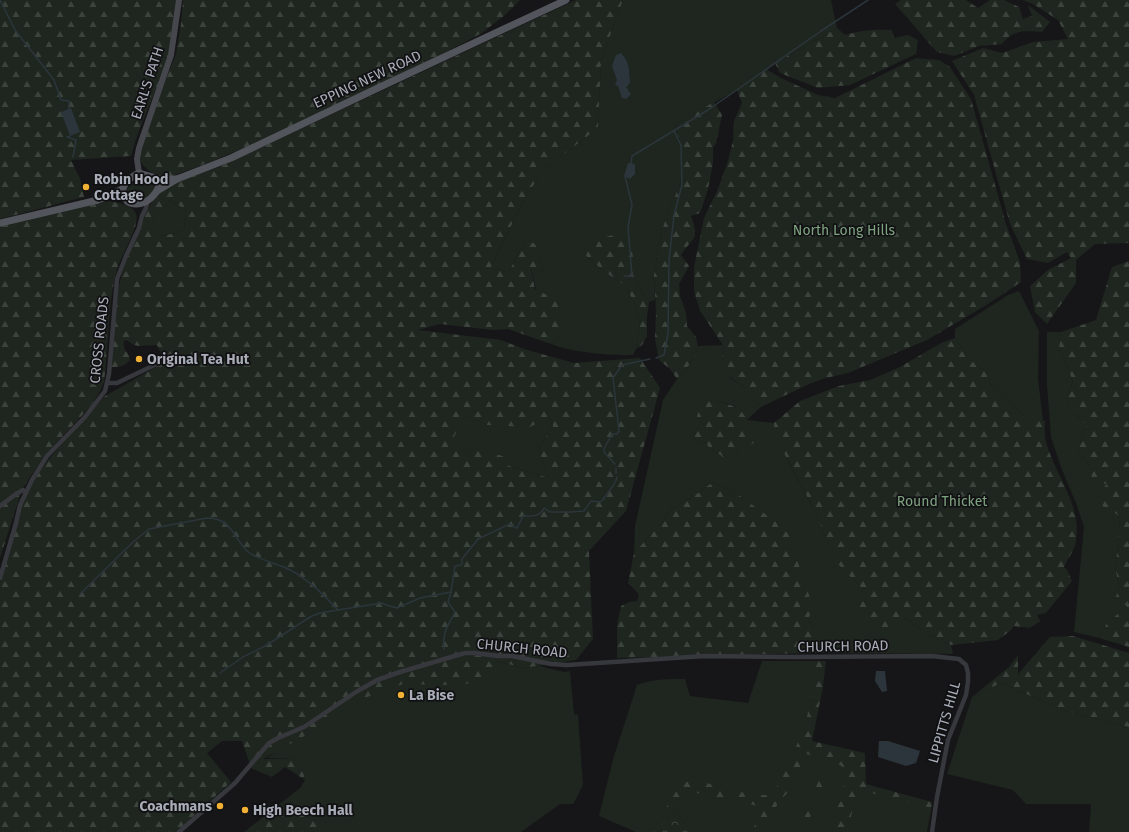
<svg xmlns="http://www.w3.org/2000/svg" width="1129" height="832" font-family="'Fira Sans',sans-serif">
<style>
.green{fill:#1e261f;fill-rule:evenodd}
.forest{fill:url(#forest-firs);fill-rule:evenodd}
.park{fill:url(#park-crowns)}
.water{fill:#2c353c}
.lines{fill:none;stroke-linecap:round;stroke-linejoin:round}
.stream{stroke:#2c353c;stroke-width:1.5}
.street{stroke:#37383d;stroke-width:4.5}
.secondary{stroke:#45474d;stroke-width:6}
.primary{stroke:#53555c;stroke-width:7}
.poi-dot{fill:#f2b134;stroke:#111113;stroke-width:1.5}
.labels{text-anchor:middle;stroke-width:3.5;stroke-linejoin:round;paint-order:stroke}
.street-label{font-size:14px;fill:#a8adb8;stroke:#111113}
.poi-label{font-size:14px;font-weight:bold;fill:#a8adb8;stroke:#111113;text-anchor:start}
.park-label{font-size:14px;fill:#7fa381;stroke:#111113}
</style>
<defs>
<pattern id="forest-firs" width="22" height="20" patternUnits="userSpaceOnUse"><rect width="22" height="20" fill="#1e261f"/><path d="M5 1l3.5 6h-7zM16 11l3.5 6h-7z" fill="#3c433d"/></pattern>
<pattern id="park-crowns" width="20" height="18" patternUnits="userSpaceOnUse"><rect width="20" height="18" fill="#1e261f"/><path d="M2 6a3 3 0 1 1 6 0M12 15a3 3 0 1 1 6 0" fill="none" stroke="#3c433d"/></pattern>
</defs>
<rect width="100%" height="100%" fill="#161618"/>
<g class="green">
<path d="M623 0H831L837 28 775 63 737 90 675 124 681 145 682 179 664 224 658 248 654 275 655 300 649 302 639 287 633 274V258L615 235C599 241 592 238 586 256L605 272 626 286 635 305 640 323 636 349 633 355C613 356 569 352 551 344L561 337 536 289 531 268 543 272 537 245 526 239 508 273 491 266 527 194 546 168 598 128 601 61Z"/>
<path d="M144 176 149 177 156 183C154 194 145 200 136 202L128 197 127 189 136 180Z"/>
<polygon points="170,200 186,210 184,231 157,237 153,219"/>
<polygon points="1019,291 1039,331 1038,378 1043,421 1032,421 1024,416 991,386 986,371 970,360 955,338 955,329 1008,295"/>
<path d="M1047 332H1061L1059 348 1073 381C1063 406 1067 407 1086 425L1078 450 1093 471 1108 484 1120 516 1118 546 1115 568 1120 588 1127 606 1107 623 1099 638 1074 632 1084 527 1076 503 1062 470 1051 437 1047 385Z"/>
<path d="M723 345 722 362 730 378 746 388V393L761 407 747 420 774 423V432L789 463 818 517 830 550 853 579 867 594 901 623 905 618 929 635 951 645 953 654 815 653V629L808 620 788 533 781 526 733 491 712 483C704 488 696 495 688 500 678 506 671 505 666 518L634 553 635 526 663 400 677 379 690 364 696 355 698 346ZM715 400 735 406 740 449 735 456H722L710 449 706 443 693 439 698 427Z"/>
<polygon points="465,415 487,425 549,417 553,426 538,449 549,478 509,466 476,447 468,455 453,437"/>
<polygon points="495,661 524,668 540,666 555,670 565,672 570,671 574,714 578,715 583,785 575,801 573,804 560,804 521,832 244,832 300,788 305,780 300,758 267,758 342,703 405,670"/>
<path d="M762 661H824L813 720 804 748 863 761 857 788 932 805 927 832H693L673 810 658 832H636L599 816 614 756 637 685C651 679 669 679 685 679L690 696 748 703Z"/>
<polygon points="1001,683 1063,710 1129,727 1129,832 1089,832 1091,804 1026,804 1013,790 947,774 972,697"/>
</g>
<g class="forest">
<path d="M0 0H179C176 17 175 40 170 55 158 89 140 121 131 156L71 160 80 179 84 197 0 219Z"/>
<polygon points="183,0 520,0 505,15 482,33 444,53 260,141 210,162 167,178 159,176 149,171 143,165 139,158 140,144 176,54 181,24"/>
<path d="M576 0H623L601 61 598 128 546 168 527 194 491 266 508 273 526 239 537 245 543 272 531 268 535 289 559 301 561 337 551 344 508 329 493 330 440 324 418 330 501 340 524 349 574 363 640 358 660 388 626 511 589 551 593 639 576 660 524 668 496 661 486 682 452 685 403 684 359 700H350L315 730 263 759 300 758 305 780 285 767 272 777 251 768 242 741H222L207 753 231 782 176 832H0V582L7 551 22 503 30 488 39 472 53 454 105 396 165 362 157 345 139 346 134 345 126 340 124 341C122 352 129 351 130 360 125 366 120 367 112 367 114 336 113 304 122 274 126 258 134 244 140 229 145 216 149 202 160 193 177 180 200 174 219 167ZM170 200 186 210 184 231 158 237 153 219ZM465 415 487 425 530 427 549 417 553 426 538 449 549 478 509 466 507 458 478 447H476L468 455 454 437Z"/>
<path d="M901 0H966L978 8 990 0H1004L1019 7 1023 19 1032 16 1028 5 1050 22 1042 32C1025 31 1013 29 1002 44L979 46 954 56 937 52 895 4Z"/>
<polygon points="1022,0 1129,0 1129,243 1095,244 1076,260 1076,283 1047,324 1035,312 1030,286 1048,270 1071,258 1067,252 1048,263 1027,259 1010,224 974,95 952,61 983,48 1002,53 1033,42 1068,39 1058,20 1033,4"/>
<path d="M837 28 845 35C860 30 876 29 892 30L894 38 908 35 918 40 916 54 850 85 818 88 780 73 775 63Z"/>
<polygon points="916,58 939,60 950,67 971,99 1006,224 1020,262 1021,282 988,304 927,340 848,373 826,378 809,384 761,407 746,393 746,388 722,372 722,362 723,345 700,311 694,291 694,267 704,218 718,189 727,164 733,141 734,121 742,103 737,90 766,69 781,78 818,95 835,98"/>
<path d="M714 102 722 115 716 143 713 148V163L708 189 700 213 691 216C700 241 693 236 681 255L689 266 679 284 680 296 686 313 687 326 696 337 698 346 696 355 690 364 677 379 670 369 659 360 655 339 656 311 654 275 658 248 664 224 682 179 681 145 675 124Z"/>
<path d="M109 201C118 203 132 204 136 214 140 227 121 255 117 269 107 305 109 345 104 382L98 395 89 408 45 455 22 489 0 558V225Z"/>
<path d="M623 234 630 238 633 258V274L639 287 649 302 647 317V336L642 345 636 349 640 323 635 305 626 286 605 272 586 256C587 252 589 247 591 244 597 237 614 235 623 234Z"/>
<path d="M1129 261V647L1099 638 1107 623 1127 606 1114 600 1120 588 1115 568 1118 546 1120 516 1099 504 1100 491 1107 484 1090 482 1093 471 1078 450 1086 425C1067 406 1063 407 1073 381L1059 348 1061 332 1096 320 1112 267Z"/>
<path d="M955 338 970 360 986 371 991 386 1024 416 1032 421H1045C1045 429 1044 438 1047 445 1057 479 1084 508 1075 545 1073 552 1067 560 1064 567L1067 570 1072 581 1046 613 1037 615 1040 621 1030 628 1014 626 1010 631 998 640 951 645 929 635 905 618C902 622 899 627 895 630 879 640 842 612 867 594L839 565 830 550 818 517 777 440 774 432V423L800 401 839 386 870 380 900 367 941 343Z"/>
<path d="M715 400C747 409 745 413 754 443L740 449 735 456 723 463 722 456 710 449 706 443 693 439 698 427 697 416 702 403Z"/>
<path d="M712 483 733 491 782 526 788 533 813 607 808 620 815 629V653L617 658V625L621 606 629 602 637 601 639 596 637 592 628 583 634 553 666 518C671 505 678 506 688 500 696 495 704 488 712 483Z"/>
<polygon points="1073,636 1129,653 1129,727 1063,710 1001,683 972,697 1009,667 1018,655 1018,674 1050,637"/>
<polygon points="817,661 826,661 823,687 812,741 865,753 866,784 932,802 931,808 859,790 846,832 835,832 833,822 844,784 842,766 804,753 802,765 793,776 791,789 779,802 761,832 752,832 763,807 687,791 673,810 658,832 651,832 682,782 704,782 732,791 772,796 788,766 806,723"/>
<polygon points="823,768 830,769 804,832 798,832 811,801"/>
<polygon points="300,800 321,832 249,832"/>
</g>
<polygon class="park" points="673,810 693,832 658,832"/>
<g class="water">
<path d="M621 53C630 62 629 71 630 83L626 87 631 94 626 99 622 98 618 86 615 85 617 80 612 66 616 55Z"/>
<polygon points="71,108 80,132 70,136 61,112"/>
<polygon points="628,163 635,164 635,174 630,179 624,176"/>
<polygon points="876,671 885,671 887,691 882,692 875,681"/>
<polygon points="879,741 888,741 920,751 916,763 906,766 878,757"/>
</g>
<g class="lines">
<g class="stream">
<polyline points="0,0 15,30 54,80 61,100 69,101 69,109"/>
<polyline points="70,136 67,137 76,140 73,157"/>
<polyline points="631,164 632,156 708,110 821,31 868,0"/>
<polyline points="624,276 632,276 628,227 632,205 625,176"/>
<polyline points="656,358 664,355 668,333 669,260 674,215 682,185 681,145 674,131"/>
<polyline points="615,464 604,452 604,449 612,434 617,434 619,431 613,378 622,365 650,359"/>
<polyline points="616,468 616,473"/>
<path d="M478 539 510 524 516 528H517L523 516C532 516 540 517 544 508L550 512H571L584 511 591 501 600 502 603 500C606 493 616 485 617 477"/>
<path d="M80 594 133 542 149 529 207 518C232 518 233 537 247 551 254 558 277 564 286 568 305 576 325 596 338 610L382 603 389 606"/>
<polyline points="390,606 397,608 420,598 451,592 455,566 461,565 462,563 462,559 478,539"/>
<path d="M444 649C442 632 448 626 455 612L448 602 451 592"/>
<polyline points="220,673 243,657 267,645 310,617 320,613 338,610"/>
</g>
<g class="street">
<polyline points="108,383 117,383 165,360"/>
<polyline points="0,506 16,494 23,490 26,492"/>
<polyline points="0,578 16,523 20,505 32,480 47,456 85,417 105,391 109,374 117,279 126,256 139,228 142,216 146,208 148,200"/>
<polyline points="179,832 235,783 269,743 278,738 304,727 356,692 377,680 400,672 465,653 474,653 498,656 512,656 551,664 567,665 705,656 794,657 932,656 959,659 966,665 968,673 968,682 966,695 948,740 937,797 932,832"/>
</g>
<polyline class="secondary" points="139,173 137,159 139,148 171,55 179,0"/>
<g class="primary">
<path d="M139 173 153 177 159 185C158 191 155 194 151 198 131 216 105 190 139 173Z"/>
<polyline points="156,179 177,179"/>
<polyline points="157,191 177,179 231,158 252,148 380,87 566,0"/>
<polyline points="0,223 98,200 107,197 122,189"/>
</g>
</g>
<g class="poi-dot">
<circle cx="86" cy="187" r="4"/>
<circle cx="139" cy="359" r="4"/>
<circle cx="401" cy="695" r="4"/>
<circle cx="220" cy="806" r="4"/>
<circle cx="245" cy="810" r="4"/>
</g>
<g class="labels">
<g class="street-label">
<text transform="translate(367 79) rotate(-25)" y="5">EPPING NEW ROAD</text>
<text transform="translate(147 83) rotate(-72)" y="5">EARL'S PATH</text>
<text transform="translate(99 340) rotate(-84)" y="5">CROSS ROADS</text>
<text transform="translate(843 646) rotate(-1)" y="5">CHURCH ROAD</text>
<text transform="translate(522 648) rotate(6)" y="5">CHURCH ROAD</text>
<text transform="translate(944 722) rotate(-74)" y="5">LIPPITTS HILL</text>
</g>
<g class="poi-label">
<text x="94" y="184">Robin Hood<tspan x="94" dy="16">Cottage</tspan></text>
<text x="147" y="364">Original Tea Hut</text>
<text x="409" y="700">La Bise</text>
<text x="212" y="811" text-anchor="end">Coachmans</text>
<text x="253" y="815">High Beech Hall</text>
</g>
<g class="park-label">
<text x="844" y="235">North Long Hills</text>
<text x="942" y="506">Round Thicket</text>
</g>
</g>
</svg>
